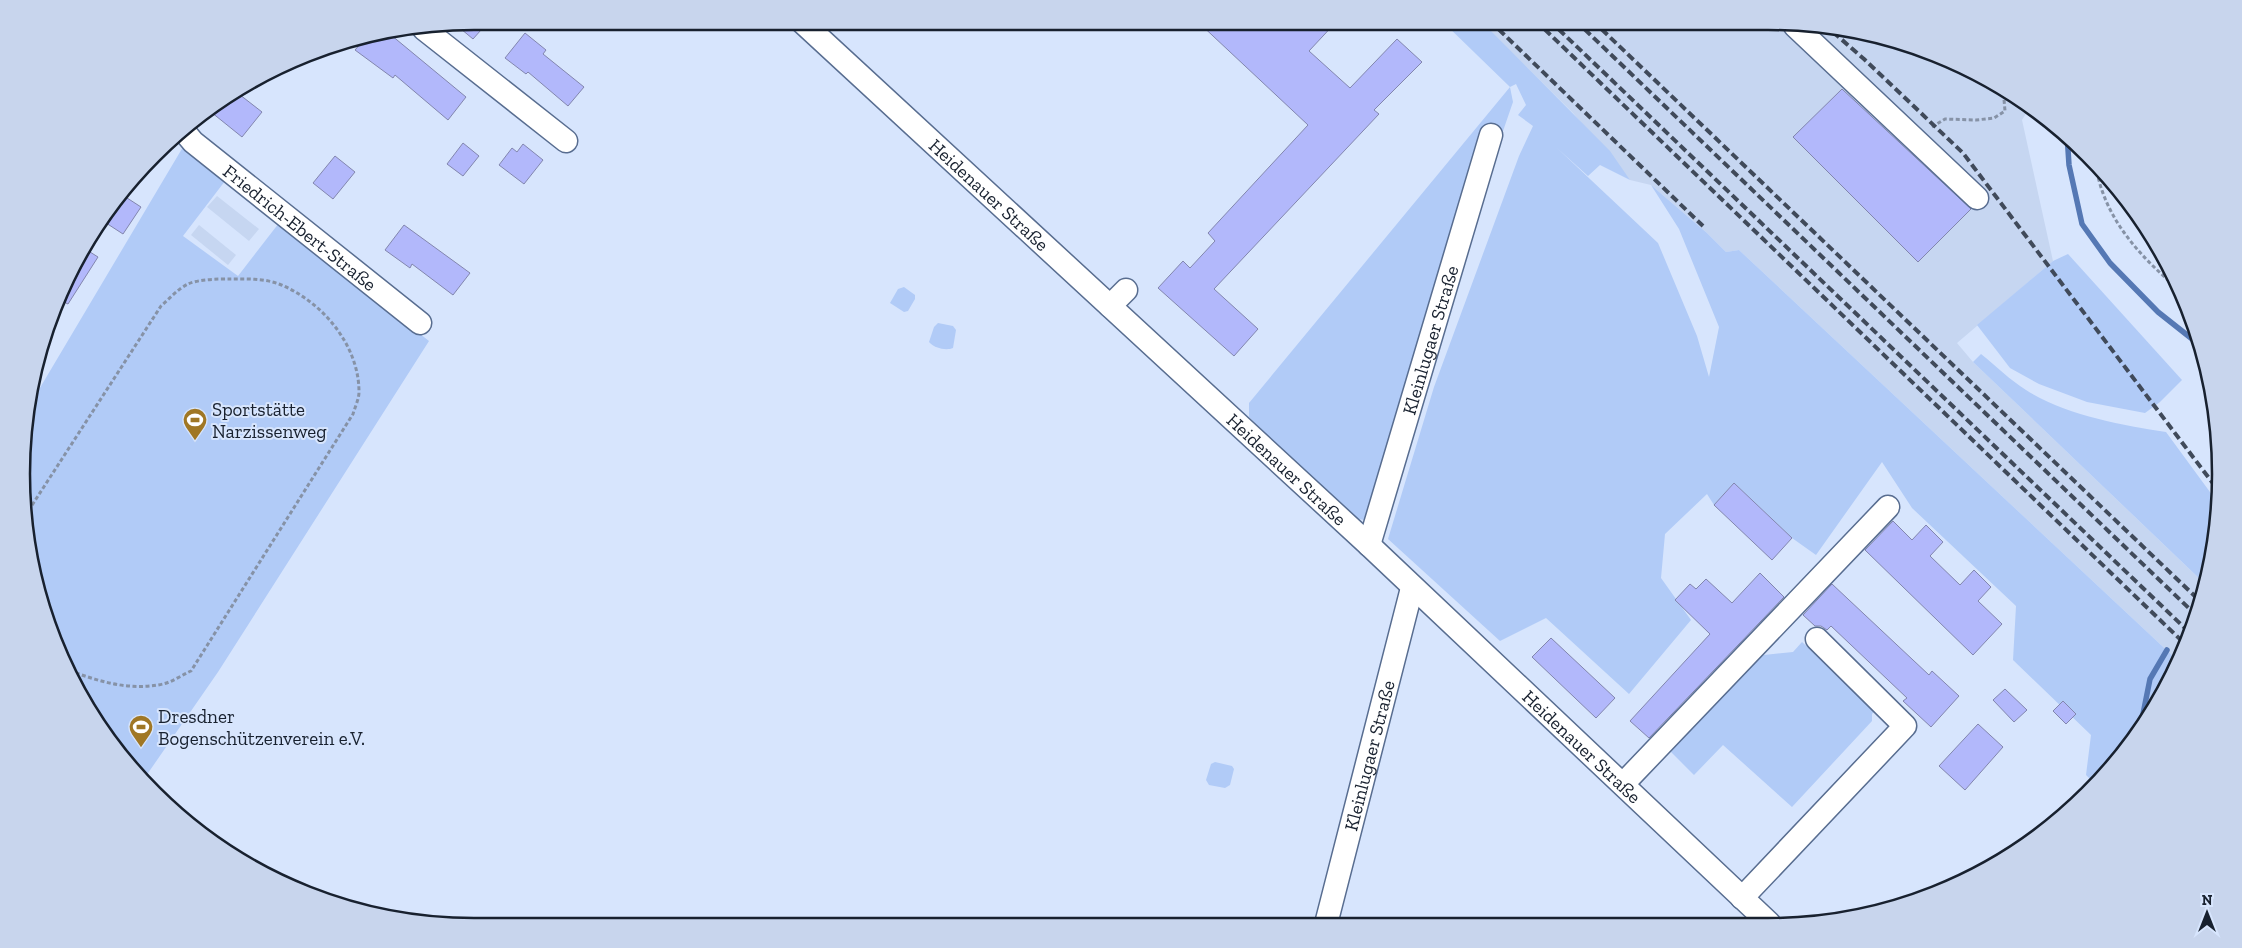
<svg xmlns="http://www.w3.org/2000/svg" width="2242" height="948" font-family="'Zilla Slab',serif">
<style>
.built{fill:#c6d6f1}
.green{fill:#b1cbf7}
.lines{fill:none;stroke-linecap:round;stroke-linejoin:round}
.stream{stroke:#5578b4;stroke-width:5.5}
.building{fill:#b2b8fb;stroke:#8286ae}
.minor-casing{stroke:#586d90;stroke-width:25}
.path{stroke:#8692a6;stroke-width:3;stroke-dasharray:4 2.5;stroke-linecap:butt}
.minor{stroke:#fff;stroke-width:22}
.rail{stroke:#404a5a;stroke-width:4;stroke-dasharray:8 4;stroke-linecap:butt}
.labels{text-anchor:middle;stroke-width:4;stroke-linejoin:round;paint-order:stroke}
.street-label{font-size:19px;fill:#18212f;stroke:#d7e5fd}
.poi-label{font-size:19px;fill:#18212f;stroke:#d7e5fd;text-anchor:start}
.rim{fill:none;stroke:#18212f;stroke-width:2.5}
</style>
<rect width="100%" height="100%" fill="#d7e5fd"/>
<g class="built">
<polygon points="1480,21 1768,21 1914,45 1995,82 2030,107 2022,120 2053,261 1957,343 1973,362 2205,584 2197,620 2176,659 1739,250 1726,252 1707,233 1651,185 1630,180 1573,113"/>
<polygon points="217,196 259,229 249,241 207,207"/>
<polygon points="199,225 236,255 228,265 191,235"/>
</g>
<g class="green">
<polygon points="1442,21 1480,21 1484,24 1610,151 1630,180 1600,165 1588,176 1557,148 1658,243 1697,336 1709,377 1719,327 1679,229 1651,185 1707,233 1726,252 1739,250 2176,659 2127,749 2094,783 2086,775 2091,735 2013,660 2016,606 1912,508 1882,462 1816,555 1792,538 1734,483 1714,505 1707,494 1665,534 1661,578 1691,620 1629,694 1546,618 1500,641 1388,539 1434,387 1519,156 1533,126 1518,115 1526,105 1516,84 1510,87 1513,102 1503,131 1484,133 1365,520 1350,518 1249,417 1249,403 1510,87"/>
<polygon points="183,147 225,181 183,236 238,276 279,223 429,341 218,672 146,776 137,775 133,772 82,701 30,562 21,474 28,408"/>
<polygon points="2068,254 2182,380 2160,402 2145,413 2087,402 2039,384 2010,368 1977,325 2053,261"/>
<polygon points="904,287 915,295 915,299 908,311 904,312 890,303 898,289"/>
<path d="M938 323 953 326 956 330 953 348C946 351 934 348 929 342L934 327Z"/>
<path d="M1981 354C1996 366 2010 380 2026 390 2065 415 2122 425 2166 432L2218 503 2217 533 2206 579 2203 582 1973 362Z"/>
<polygon points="1802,642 1876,709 1872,714 1872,721 1792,807 1723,745 1694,775 1666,747 1755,656 1793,652"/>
<polygon points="1215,762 1232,766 1234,769 1230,785 1225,788 1209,785 1206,780 1211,764"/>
</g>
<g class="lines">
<g class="stream">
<polyline points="2067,134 2069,165 2082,224 2110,263 2158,312 2201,346"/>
<polyline points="2141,724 2150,679 2167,650"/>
</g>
</g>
<g class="building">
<polygon points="474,21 489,21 473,39 455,24"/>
<polygon points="1197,21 1337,21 1309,51 1350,88 1397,39 1422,62 1374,110 1379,114 1214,289 1258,329 1234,356 1158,288 1183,261 1190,268 1215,241 1208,233 1308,125"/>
<polygon points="525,33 546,50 543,54 584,87 568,106 528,72 526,74 505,58"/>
<polygon points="391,35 466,97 448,120 395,75 393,78 355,50 364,40"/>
<polygon points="1842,89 1971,209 1918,262 1793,137"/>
<polygon points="235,91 262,112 242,137 211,112 218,103"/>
<polygon points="463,143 479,156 463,176 447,164"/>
<polygon points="523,144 543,160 524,184 499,165 512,148 517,152"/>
<polygon points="335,156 355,172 333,199 313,183"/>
<polygon points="124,196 141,207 123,234 103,221"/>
<polygon points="404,225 470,273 453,295 412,264 410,268 385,250"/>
<polygon points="82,247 98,257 68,304 62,301"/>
<polygon points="1734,483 1792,538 1772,560 1714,505"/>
<polygon points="1893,521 1912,540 1926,525 1943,542 1930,556 1960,585 1974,570 1991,587 1978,601 2002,624 1973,655 1865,550"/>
<polygon points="1760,573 1784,597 1649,738 1630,721 1710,634 1675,600 1690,584 1696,589 1706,579 1732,603"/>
<polygon points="1832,584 1929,675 1932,671 1959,696 1931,727 1903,701 1907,698 1831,626 1827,630 1821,626 1815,626 1803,615"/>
<polygon points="1551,638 1615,698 1596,718 1532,657"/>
<polygon points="2005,689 2027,710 2014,722 1993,700"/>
<polygon points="2063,701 2076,714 2066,724 2053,711"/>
<polygon points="1978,724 2003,747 1965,790 1939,766"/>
</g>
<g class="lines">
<defs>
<g id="minor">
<path id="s1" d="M801 21 1369 545 1769 923"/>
<polyline points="1795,26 1977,198"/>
<polyline points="424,29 566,141"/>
<path id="s2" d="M182 129 193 142 420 323"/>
<polyline points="1110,306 1126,290"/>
<path id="s3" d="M1369 545 1491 135"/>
<polyline points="1623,784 1888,507"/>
<polyline points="1742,898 1905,726 1817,639"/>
<path id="s4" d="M1326 924 1412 588"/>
</g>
</defs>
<use href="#minor" class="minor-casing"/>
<g class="path">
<polyline points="1932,127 1945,119 1976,120 1994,118 2005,111 2003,88"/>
<path d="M2096 165C2103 218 2142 259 2181 291"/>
<path d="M25 516 161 306C169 299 179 288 188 284 199 279 218 279 230 279 246 279 263 278 279 284 322 301 359 345 359 392 359 399 355 407 353 414L191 671C182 675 172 682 163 684 131 691 100 682 71 671"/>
</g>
<use href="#minor" class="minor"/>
<g class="rail">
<polyline points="1490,21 1703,226"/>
<polyline points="1536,21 2184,643"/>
<polyline points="1550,21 2190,633"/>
<polyline points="1576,21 2197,616"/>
<polyline points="1593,21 2201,602"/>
<polyline points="1833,32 1864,59 1963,153 2218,490"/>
</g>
</g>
<defs>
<symbol id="stadium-pin" viewBox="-11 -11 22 30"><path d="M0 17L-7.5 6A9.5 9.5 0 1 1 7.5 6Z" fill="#a07725" stroke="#d7e5fd"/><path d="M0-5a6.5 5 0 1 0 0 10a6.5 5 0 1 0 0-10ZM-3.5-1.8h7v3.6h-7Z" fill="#fff"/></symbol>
</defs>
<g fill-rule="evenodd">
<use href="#stadium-pin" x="181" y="406" width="28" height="38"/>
<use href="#stadium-pin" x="127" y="713" width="28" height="38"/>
</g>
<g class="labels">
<g class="street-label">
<text dy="7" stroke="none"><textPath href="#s1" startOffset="256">Heidenauer Straße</textPath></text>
<text dy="7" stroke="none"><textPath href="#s2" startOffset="154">Friedrich-Ebert-Straße</textPath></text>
<text dy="7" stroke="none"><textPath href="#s3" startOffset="214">Kleinlugaer Straße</textPath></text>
<text dy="7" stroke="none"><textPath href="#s1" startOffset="661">Heidenauer Straße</textPath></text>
<text dy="7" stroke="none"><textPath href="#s1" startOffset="1066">Heidenauer Straße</textPath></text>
<text dy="7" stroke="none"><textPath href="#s4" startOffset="174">Kleinlugaer Straße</textPath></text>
</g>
<g class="poi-label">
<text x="212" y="416">Sportstätte<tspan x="212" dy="22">Narzissenweg</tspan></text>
<text x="158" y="723">Dresdner<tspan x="158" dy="22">Bogenschützenverein e.V.</tspan></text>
</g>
</g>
<path d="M0 0H2242V948H0ZM474 30H1768A444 444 0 0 1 2212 474V474A444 444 0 0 1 1768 918H474A444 444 0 0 1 30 474V474A444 444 0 0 1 474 30Z" fill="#c8d5ed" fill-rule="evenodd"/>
<path class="rim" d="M474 30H1768A444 444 0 0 1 2212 474V474A444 444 0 0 1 1768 918H474A444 444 0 0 1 30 474V474A444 444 0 0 1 474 30Z"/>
<g transform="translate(2207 913)" stroke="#d7e5fd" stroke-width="4" paint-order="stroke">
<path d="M0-4L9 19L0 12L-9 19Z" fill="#18212f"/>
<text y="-8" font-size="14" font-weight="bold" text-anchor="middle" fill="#18212f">N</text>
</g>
</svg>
